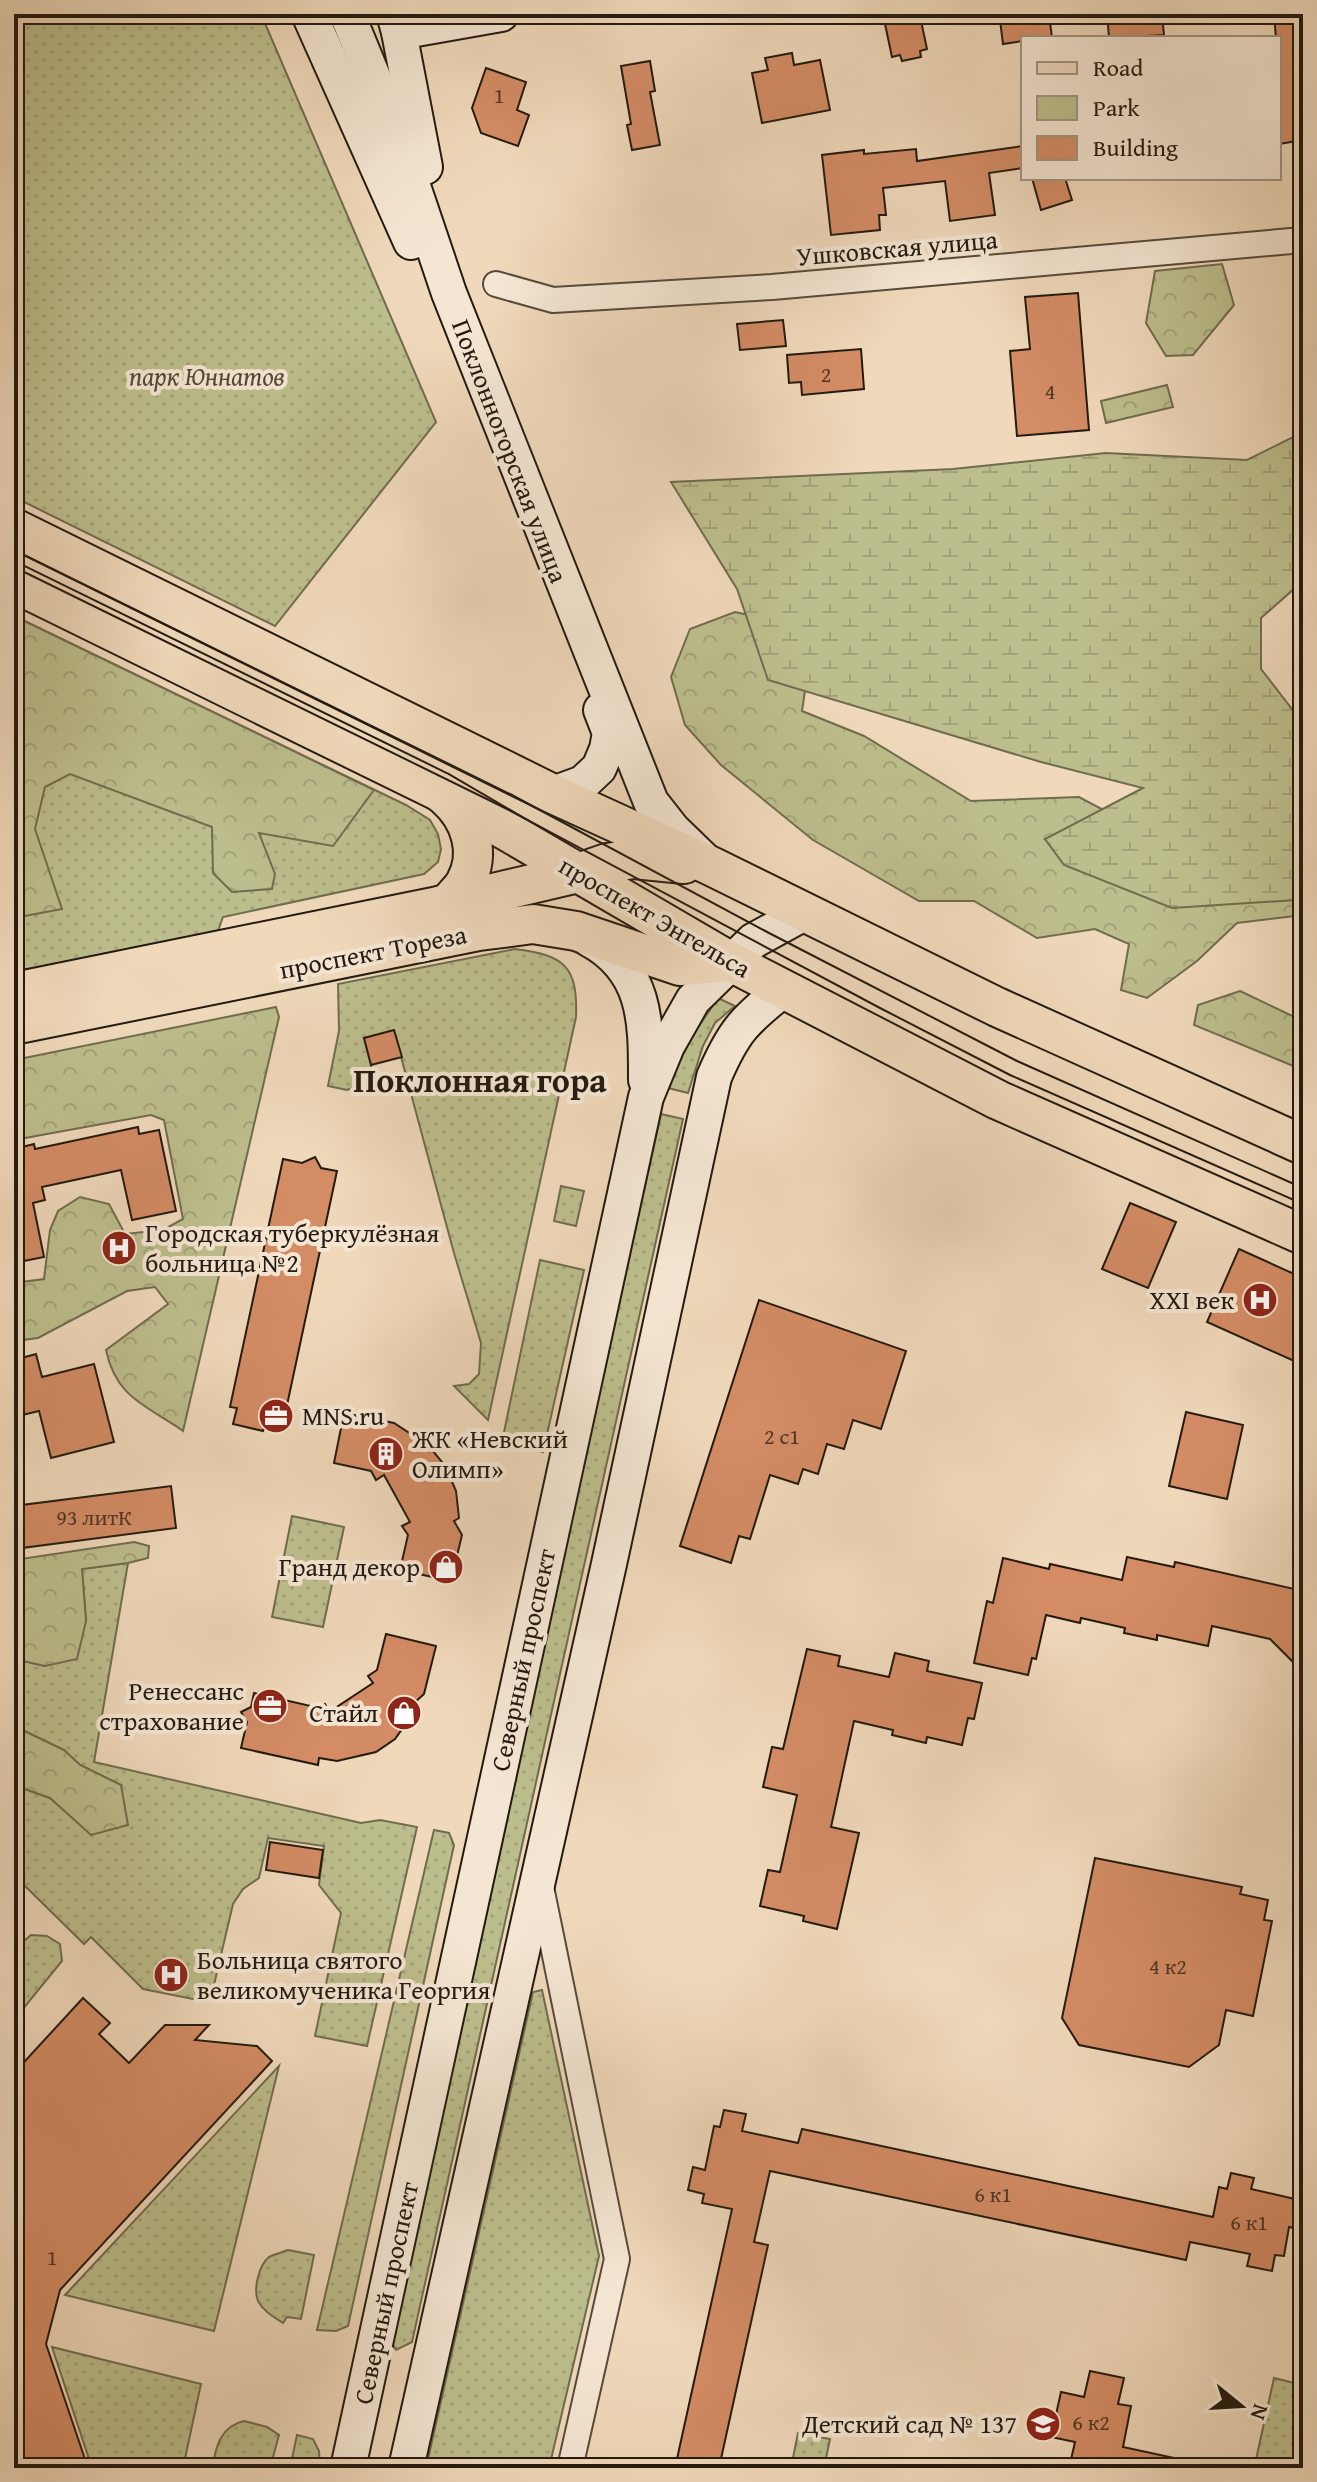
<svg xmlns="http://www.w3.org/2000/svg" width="1317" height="2482" font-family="'Gentium Book Plus',serif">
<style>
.green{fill:url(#green-dots);stroke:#706c4f;stroke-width:2}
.forest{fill:url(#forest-crowns);stroke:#706c4f;stroke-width:2}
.wetland{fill:url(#wetland-marsh);stroke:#706c4f;stroke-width:2}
.building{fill:#d48c65;stroke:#231a11;stroke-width:2}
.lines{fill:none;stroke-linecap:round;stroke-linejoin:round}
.street-casing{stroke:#564a3c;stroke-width:28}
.secondary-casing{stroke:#231a11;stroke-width:38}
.primary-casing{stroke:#231a11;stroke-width:42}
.street{stroke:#f5e6d3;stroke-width:24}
.secondary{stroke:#f5e6d3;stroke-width:34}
.primary{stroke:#f0d9bb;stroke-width:38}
.tram{stroke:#231a11;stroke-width:2}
.labels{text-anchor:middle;stroke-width:8;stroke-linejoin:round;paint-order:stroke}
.number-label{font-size:22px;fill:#4f3626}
.street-label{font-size:26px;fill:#231a11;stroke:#f5e6d3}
.park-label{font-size:26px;font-style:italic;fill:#514b36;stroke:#f5e6d3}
.poi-label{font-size:26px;fill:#231a11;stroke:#f5e6d3;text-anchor:end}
.district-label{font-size:34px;font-weight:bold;fill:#231a11;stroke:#f5e6d3}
</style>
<defs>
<pattern id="green-dots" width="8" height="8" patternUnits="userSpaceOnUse" patternTransform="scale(2)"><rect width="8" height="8" fill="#bdbe8d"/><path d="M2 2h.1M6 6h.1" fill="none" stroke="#a2a379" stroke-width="1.8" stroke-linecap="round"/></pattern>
<pattern id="forest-crowns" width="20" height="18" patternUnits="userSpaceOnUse" patternTransform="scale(2)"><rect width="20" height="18" fill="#bdbe8d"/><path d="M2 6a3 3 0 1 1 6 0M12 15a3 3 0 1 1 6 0" fill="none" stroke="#a2a379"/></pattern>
<pattern id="wetland-marsh" width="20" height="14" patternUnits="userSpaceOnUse" patternTransform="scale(2)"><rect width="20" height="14" fill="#bdbe8d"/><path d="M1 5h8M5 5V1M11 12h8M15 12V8" fill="none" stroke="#a2a379"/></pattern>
</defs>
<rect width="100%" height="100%" fill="#f0d9bb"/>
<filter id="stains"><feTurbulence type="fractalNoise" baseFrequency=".0025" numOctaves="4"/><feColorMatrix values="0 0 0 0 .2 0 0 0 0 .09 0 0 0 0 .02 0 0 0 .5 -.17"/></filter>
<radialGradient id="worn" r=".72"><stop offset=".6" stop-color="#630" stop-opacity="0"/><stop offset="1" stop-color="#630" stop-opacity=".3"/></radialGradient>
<g class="green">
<polygon points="14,14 261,14 436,422 275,626 14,497"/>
<polygon points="14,616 406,805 430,820 438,834 441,849 438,862 424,874 223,917 218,931 14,972"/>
<path d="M515 949C564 955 578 966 576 1017L488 1420 454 1386 469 1384 479 1374 481 1343 454 1253 394 1031 364 1038 371 1065 370 1081 347 1090 328 1086 339 1031 338 984Z"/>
<polygon points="718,998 735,1006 715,1023 703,1046 688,1093 668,1088 686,1045"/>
<polygon points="661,1114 683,1119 412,2342 396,2350 389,2338"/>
<polygon points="561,1186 584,1191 576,1226 554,1221"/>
<polygon points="540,1260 584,1270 543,1452 521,1445 504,1432"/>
<polygon points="292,1516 344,1527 323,1627 272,1617"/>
<polygon points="128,1563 94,1762 361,1823 380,1820 417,1827 367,2046 315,2036 341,1913 319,1885 324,1846 268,1838 259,1878 243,1889 233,1904 213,1989 198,2000 143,1989 91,1937 84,1944 25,1886 14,1897 14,1780 19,1787 50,1798 65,1810 121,1785 80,1765 64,1750 14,1726 14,1659 45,1666 86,1621 82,1569"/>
<polygon points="434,1830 449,1833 454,1845 348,2326 336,2331 317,2330"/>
<polygon points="31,1935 47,1936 60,1944 62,1961 14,2020 14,1944 18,1946"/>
<polygon points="542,1990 599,2256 549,2468 426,2468 533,1992"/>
<polygon points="279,2066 214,2331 65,2295"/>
<path d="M288 2250 314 2255 301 2319 287 2317 283 2323C274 2317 263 2311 258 2301 253 2289 259 2265 269 2257 275 2254 282 2252 288 2250Z"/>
<polygon points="52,2347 201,2384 183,2468 92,2468"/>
<polygon points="1274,2378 1303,2385 1303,2468 1274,2468 1255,2464"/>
<path d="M244 2421 267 2427 279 2435 270 2468H213C215 2447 221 2426 244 2421Z"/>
<polygon points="798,2433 830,2439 824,2468 791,2468"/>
<polygon points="297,2435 313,2439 319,2451 320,2468 290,2468"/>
</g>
<g class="forest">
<polygon points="1222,264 1234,305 1193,355 1166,356 1146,323 1155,271"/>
<polygon points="1167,385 1173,407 1106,423 1101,401"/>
<polygon points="735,612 814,629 802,711 864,736 971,801 1079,797 1126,822 1303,808 1303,915 1237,923 1197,961 1147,998 1121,990 1129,944 1095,929 1037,938 974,901 919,901 813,840 721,765 685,725 671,677 690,629"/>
<polygon points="14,616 374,790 333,846 259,833 275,874 272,889 232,892 213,873 212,827 70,774 45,787 35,829 62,909 14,918"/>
<polygon points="1240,991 1303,1021 1303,1070 1194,1025 1198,1005"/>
<path d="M276 1007 279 1017 183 1431C146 1405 116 1398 106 1350L168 1304 155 1287 127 1291 38 1338 14 1341V1283L44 1279 50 1230 58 1211 80 1197 109 1204 125 1234 163 1230 183 1219 164 1120 151 1115 14 1140V1060Z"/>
<polygon points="134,1542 149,1546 148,1558 128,1563 82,1569 86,1621 77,1659 45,1666 14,1659 14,1560"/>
<polygon points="14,1726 64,1750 80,1765 121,1785 128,1825 91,1835 50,1798 19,1787 14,1780"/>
</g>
<polygon class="wetland" points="1303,432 1303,586 1294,589 1261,618 1261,669 1292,709 1303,717 1303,898 1296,900 1172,908 1064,865 1045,839 1143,788 1041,762 768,680 737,589 671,482 953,469 1106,453 1247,460"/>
<g class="building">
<polygon points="1004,14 1049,14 1052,38 1023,38 1023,41 1003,44 1000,20 1005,19"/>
<polygon points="1107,14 1162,14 1164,35 1109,38"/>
<polygon points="1274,14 1303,14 1303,80 1297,80 1303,116 1303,140 1279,144 1279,38 1276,38"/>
<polygon points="920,16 927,49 920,51 921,57 902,61 900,55 892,57 885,24"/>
<polygon points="792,53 794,65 820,60 830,110 762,123 752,73 768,70 765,58"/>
<polygon points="650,61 655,91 650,92 660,145 632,150 627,125 631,124 621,66"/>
<polygon points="486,68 526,82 517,110 529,115 518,146 481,133 472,108"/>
<polygon points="1023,146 1023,168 989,173 995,215 950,221 945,181 883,188 886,215 879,215 880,230 831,235 822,155 864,150 864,154 916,149 917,161"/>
<polygon points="1032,178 1065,178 1072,200 1041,210"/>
<polygon points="1078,293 1089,430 1017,436 1010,351 1030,349 1025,297"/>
<polygon points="783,320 786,346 740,350 737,324"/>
<polygon points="861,349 864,389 802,395 801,382 789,383 787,355"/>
<polygon points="394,1030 402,1057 371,1065 364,1038"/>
<polygon points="138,1127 139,1134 159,1130 176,1211 132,1220 121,1170 42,1187 45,1200 33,1203 44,1257 14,1263 14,1149 34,1144 35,1149"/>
<polygon points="315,1157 321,1168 337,1171 283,1424 266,1420 263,1431 233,1424 237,1408 230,1407 283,1159 302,1163"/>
<polygon points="1130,1203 1176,1222 1148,1288 1102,1269"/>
<polygon points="1239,1249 1303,1278 1303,1365 1207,1322"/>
<polygon points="759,1300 906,1351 881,1429 853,1420 844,1449 827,1444 818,1474 803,1469 798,1484 770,1475 750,1539 739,1536 731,1563 680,1546"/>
<polygon points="36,1354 42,1377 94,1364 114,1442 51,1458 39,1411 14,1417 14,1360"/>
<polygon points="1186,1412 1243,1425 1227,1499 1169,1486"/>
<polygon points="344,1413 394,1423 429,1446 446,1467 456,1491 459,1518 454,1521 462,1535 451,1581 400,1570 408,1535 402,1526 410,1522 384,1475 376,1480 371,1471 334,1463"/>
<polygon points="171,1486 176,1528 14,1549 14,1506"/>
<polygon points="1127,1557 1174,1567 1175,1562 1303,1591 1303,1672 1270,1639 1212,1626 1208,1646 1157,1635 1157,1640 1124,1633 1125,1628 1081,1618 1080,1623 1046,1615 1036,1659 1032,1658 1028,1675 974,1663 987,1601 993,1603 1003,1558 1049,1569 1050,1564 1122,1580"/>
<polygon points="386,1634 436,1646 424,1694 413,1704 415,1711 395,1739 376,1752 337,1761 319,1758 318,1765 241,1748 247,1722 241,1712 251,1707 254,1693 319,1708 325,1704 329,1712 373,1683 368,1676 377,1670"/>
<polygon points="807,1649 840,1656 838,1666 889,1677 895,1653 929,1661 927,1671 982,1683 974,1719 968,1718 962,1745 927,1737 926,1743 892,1735 893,1730 854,1721 831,1827 859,1833 837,1929 803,1921 804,1916 760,1906 768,1870 780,1872 797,1795 763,1787 772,1747 783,1749"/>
<polygon points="270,1842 323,1850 319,1878 266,1870"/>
<polygon points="1095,1858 1242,1887 1240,1894 1268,1900 1264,1920 1272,1921 1253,2016 1226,2010 1219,2045 1189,2067 1079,2045 1062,2018"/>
<polygon points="83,1998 110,2023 99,2034 129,2063 165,2025 209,2025 195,2040 257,2046 272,2061 60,2290 46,2344 88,2468 14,2468 14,2073"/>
<polygon points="724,2110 746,2114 742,2131 798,2143 802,2129 1213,2217 1219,2187 1227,2189 1231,2173 1254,2178 1251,2189 1295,2199 1294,2205 1303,2207 1303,2230 1289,2227 1284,2256 1275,2255 1272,2271 1247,2266 1250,2254 1190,2242 1186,2260 770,2171 754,2242 768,2245 719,2468 675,2468 732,2209 702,2203 704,2194 688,2190 693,2167 705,2170 714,2126 720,2127"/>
<polygon points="1090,2371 1124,2378 1118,2404 1131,2406 1123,2447 1179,2459 1178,2468 1088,2468 1070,2464 1075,2442 1051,2437 1061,2392 1084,2397"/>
</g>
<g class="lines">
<defs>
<g id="street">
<polyline points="496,284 553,300 772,287 1303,240"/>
<polyline points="541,1887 617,2259 570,2468"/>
</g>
<g id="secondary">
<polyline points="309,14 411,242"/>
<polyline points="347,14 390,118 449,293 651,802 673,830 702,858"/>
<polyline points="394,14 399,32 425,167"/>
<polyline points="399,32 501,14"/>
<polyline points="553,794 583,783 599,768 607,749 610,733 601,710"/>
<path d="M589 939C647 970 646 1023 646 1080"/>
<polyline points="348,2468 646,1097 667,1046 693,1000 753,941 804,913"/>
<path d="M406 2468 609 1564 714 1077C734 1030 745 1020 784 989"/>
</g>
<g id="primary">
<polyline points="14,528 553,794 711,866 997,1007 1303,1145"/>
<polyline points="14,583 438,791 731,962 998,1100 1303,1235"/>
<path d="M446 797C470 818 482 853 465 883 461 890 454 896 449 903"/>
<polyline points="14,992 438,906 578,873 607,863 634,859 684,864"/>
<polyline points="14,1025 479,931 533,924 576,931 680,966 731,962"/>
</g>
</defs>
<use href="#street" class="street-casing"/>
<use href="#secondary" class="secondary-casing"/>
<use href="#primary" class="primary-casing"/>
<use href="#street" class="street"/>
<use href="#secondary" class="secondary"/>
<use href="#primary" class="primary"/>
<g class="tram">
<polyline points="14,550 510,794 769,933 1017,1061 1303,1188"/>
<polyline points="14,567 503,807 880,1008 1010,1075 1303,1204"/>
</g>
</g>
<defs>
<symbol id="hospital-disc" viewBox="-11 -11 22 22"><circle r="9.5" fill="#8f2418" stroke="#f5e6d3"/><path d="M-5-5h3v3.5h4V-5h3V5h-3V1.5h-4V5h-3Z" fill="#fff"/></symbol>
<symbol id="office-disc" viewBox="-11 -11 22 22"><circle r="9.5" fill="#8f2418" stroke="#f5e6d3"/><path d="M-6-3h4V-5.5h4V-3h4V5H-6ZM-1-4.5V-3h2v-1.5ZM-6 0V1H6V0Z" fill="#fff"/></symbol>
<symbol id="building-disc" viewBox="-11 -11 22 22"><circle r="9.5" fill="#8f2418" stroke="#f5e6d3"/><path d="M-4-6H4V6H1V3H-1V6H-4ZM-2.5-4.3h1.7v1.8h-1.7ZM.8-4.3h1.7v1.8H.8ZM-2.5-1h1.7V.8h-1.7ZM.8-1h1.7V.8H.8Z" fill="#fff"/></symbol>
<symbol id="shop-disc" viewBox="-11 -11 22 22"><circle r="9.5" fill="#8f2418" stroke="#f5e6d3"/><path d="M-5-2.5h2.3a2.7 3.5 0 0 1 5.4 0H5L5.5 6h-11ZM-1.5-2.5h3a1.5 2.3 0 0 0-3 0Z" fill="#fff"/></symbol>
<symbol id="school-disc" viewBox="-11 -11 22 22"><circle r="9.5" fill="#8f2418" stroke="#f5e6d3"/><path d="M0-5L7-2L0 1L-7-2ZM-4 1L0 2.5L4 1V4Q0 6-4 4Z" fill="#fff"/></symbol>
</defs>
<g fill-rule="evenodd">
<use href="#hospital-disc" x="99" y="1228" width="40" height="40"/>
<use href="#hospital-disc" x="1240" y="1280" width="40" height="40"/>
<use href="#office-disc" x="256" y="1396" width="40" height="40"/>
<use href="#building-disc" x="366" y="1434" width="40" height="40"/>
<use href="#shop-disc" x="426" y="1547" width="40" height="40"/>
<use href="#office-disc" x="250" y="1686" width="40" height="40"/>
<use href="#shop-disc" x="384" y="1693" width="40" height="40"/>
<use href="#hospital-disc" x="151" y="1955" width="40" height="40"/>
<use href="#school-disc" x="1023" y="2404" width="40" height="40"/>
</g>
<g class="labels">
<g class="number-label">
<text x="499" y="103">1</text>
<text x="826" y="382">2</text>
<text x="1050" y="399">4</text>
<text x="782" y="1444">2 с1</text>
<text x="94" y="1525">93 литК</text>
<text x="1168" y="1974">4 к2</text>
<text x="993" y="2202">6 к1</text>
<text x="1249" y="2230">6 к1</text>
<text x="52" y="2265">1</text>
<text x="1091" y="2430">6 к2</text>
</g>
<g class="street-label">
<text transform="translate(897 248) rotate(-5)" y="9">Ушковская улица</text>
<text transform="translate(510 451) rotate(69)" y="9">Поклонногорская улица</text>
<text transform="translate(655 917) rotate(30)" y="9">проспект Энгельса</text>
<text transform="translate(373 952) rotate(-11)" y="9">проспект Тореза</text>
<text transform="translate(523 1660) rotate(-78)" y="9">Северный проспект</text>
<text transform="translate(386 2293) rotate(-78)" y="9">Северный проспект</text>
</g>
<g class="park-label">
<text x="207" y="385">парк Юннатов</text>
</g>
<g class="poi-label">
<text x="145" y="1242" text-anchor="start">Городская туберкулёзная<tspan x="145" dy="30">больница №2</tspan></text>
<text x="1234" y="1309">XXI век</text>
<text x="302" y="1425" text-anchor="start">MNS.ru</text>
<text x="412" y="1448" text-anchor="start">ЖК «Невский<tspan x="412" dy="30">Олимп»</tspan></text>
<text x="420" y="1576">Гранд декор</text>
<text x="244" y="1700">Ренессанс<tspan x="244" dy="30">страхование</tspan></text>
<text x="378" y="1722">Стайл</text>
<text x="197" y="1969" text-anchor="start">Больница святого<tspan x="197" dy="30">великомученика Георгия</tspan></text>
<text x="1017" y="2433">Детский сад № 137</text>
</g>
<g class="district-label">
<text x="480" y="1092">Поклонная гора</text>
</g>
</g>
<rect width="1317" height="2482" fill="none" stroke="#f0d9bb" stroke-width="48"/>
<rect x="16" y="16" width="1285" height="2450" fill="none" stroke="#231a11" stroke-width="4"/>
<rect x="24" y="24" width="1269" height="2434" fill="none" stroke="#231a11" stroke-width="2"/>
<rect x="1021" y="36" width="260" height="144" fill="#f5e6d3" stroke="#a19485" stroke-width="2"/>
<rect x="1037" y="62" width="40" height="12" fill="#f0d9bb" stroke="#a19485" stroke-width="2"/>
<text x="1093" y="76" font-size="24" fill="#231a11">Road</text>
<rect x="1037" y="96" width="40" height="24" fill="#bdbe8d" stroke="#a19485" stroke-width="2"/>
<text x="1093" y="116" font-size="24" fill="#231a11">Park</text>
<rect x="1037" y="136" width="40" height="24" fill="#d48c65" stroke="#a19485" stroke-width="2"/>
<text x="1093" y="156" font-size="24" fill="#231a11">Building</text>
<g transform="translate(1241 2406) rotate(108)" stroke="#f5e6d3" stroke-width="6" paint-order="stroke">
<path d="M0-6L14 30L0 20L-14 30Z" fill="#231a11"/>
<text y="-12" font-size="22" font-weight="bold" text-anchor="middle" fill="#231a11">N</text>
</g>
<rect width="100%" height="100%" filter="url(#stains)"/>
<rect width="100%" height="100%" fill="url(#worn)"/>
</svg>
